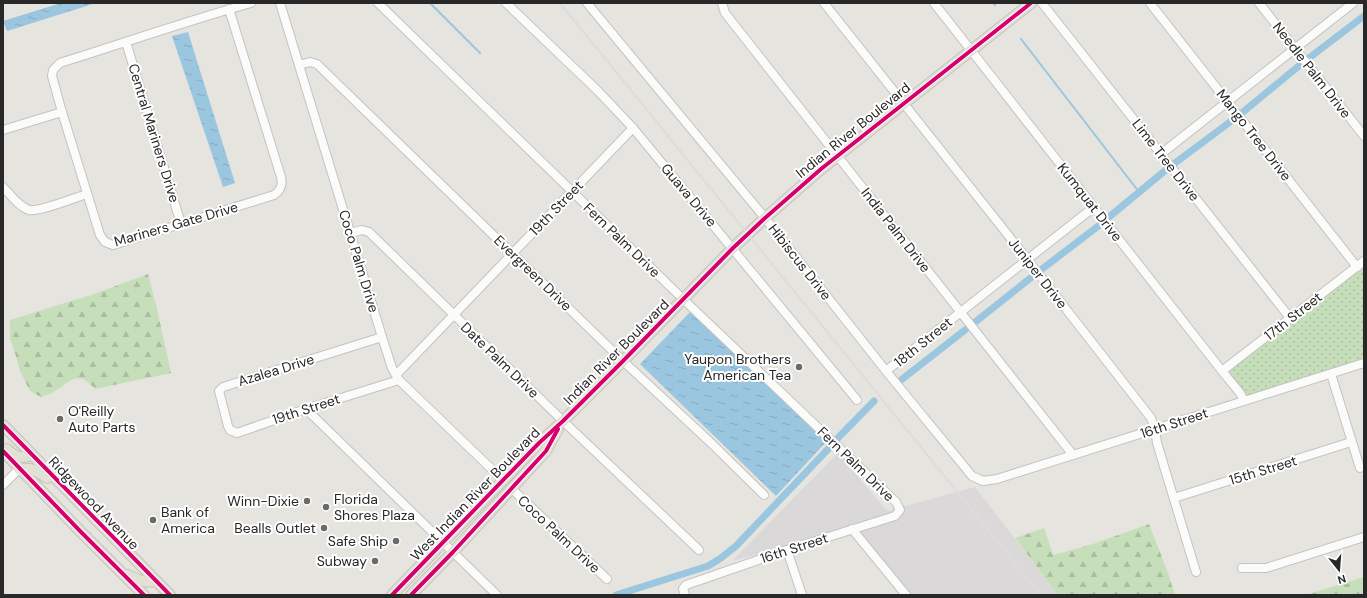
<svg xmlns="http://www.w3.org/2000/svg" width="1367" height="598" font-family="'DM Sans',sans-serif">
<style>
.industrial{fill:#dbd8d9}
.grass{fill:url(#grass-dots)}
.forest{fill:url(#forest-firs)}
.water{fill:url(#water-ripples)}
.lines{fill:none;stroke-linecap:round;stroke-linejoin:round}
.stream{stroke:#9ac6e0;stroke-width:2}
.canal{stroke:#9ac6e0;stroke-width:7}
.minor-casing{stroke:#c4c3c3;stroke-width:10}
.major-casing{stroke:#c3c2c0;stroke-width:12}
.minor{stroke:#fbfbfa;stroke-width:8}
.major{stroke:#e3e1d5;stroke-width:10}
.rail{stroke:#dddcdd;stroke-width:2}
.cycleway-casing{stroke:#fff;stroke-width:6}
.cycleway{stroke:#d6006c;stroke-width:4}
.poi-dot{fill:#6a6a68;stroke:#fff;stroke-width:1.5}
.labels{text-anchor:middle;stroke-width:4;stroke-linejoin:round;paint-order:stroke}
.street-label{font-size:14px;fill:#282828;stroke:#fff}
.poi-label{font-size:14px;fill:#282828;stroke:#fff;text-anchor:end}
</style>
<defs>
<pattern id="grass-dots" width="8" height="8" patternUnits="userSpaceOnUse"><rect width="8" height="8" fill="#c6deba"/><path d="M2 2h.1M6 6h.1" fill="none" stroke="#aabea0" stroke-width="1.8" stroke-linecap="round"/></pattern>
<pattern id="forest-firs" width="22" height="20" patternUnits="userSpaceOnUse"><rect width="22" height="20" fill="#c6deba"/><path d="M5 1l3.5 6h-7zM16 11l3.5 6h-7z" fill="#aabea0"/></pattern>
<pattern id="water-ripples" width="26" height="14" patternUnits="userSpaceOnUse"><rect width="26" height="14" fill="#9ac6e0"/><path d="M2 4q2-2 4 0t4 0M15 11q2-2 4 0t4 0" fill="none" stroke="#85aac0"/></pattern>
</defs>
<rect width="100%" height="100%" fill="#e6e4de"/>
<polygon class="industrial" points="838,453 887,511 975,487 1058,595 912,595 856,528 732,561"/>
<path class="grass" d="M1364 265V361L1250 396C1240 391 1234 381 1229 372L1231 367Z"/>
<g class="forest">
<path d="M148 274 157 309 171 373 95 389C77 370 73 380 55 391 51 394 45 395 41 397L30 391 20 371 16 356 10 339V320L94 294Z"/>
<polygon points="1149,524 1168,573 1175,595 1058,595 1015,538 1044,528 1052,552 1054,555 1093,544"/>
<polygon points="1364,577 1364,595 1306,595"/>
</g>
<g class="water">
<polygon points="61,3 96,3 7,31 3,21"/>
<polygon points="188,32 235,183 223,187 172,36"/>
<polygon points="691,311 827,441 776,496 640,364"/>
</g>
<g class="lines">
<g class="stream">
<polyline points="430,3 480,53"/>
<polyline points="993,3 995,5"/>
<polyline points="1021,39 1139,192"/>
</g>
<g class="canal">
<polyline points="1309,58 1364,16"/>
<polyline points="1243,112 1300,65"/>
<polyline points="1175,163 1234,119"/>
<polyline points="1109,217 1167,169"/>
<polyline points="1042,269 1101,224"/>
<polyline points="974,323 1033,276"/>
<polyline points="901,380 965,330"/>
<polyline points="837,439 874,401"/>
<polyline points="616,595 708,566 721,558 736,546 830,447"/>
</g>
<defs>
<g id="minor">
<polyline points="280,3 382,337 392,368 399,380 503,480"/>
<polyline points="378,3 683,299 896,502 900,510 895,516 787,550 686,585 683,589 685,595"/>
<polyline points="506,3 598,91 633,128 857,400"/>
<polyline points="587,3 765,218 886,371 972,476 983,481 997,479 1364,363"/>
<polyline points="722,3 725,13 1073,455"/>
<polyline points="824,3 1027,259 1151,418 1155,429 1157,443 1196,572"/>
<polyline points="934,3 1222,371 1240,393 1244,401"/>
<polyline points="1042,3 1290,318"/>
<polyline points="1150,3 1357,267"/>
<polyline points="1259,3 1364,136"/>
<path d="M229 9 281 177C283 185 281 190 274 195L113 245 105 242 100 235 62 112 52 76 53 70 60 63C124 43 187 21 251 3"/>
<polyline points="126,42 181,224"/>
<polyline points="299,65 310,62 317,64 623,361 709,441 764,495"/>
<polyline points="3,130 62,112"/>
<polyline points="1161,154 1353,3"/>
<path d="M3 187C10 194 19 207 29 210 40 212 76 197 87 194"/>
<polyline points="350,233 362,230 369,232 563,421 699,550"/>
<polyline points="382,337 223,387 219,391 228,426 230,430 237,433 306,409 399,380"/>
<polyline points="886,371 1094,207"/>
<polyline points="1222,371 1364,261"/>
<polyline points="1331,374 1360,468"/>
<polyline points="396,375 633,128"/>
<polyline points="306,409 497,595"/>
<polyline points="3,485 19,469"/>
<polyline points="512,489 607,579"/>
<polyline points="1174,498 1351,442"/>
<polyline points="852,529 906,595"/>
<polyline points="787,550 802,595"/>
<polyline points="1242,568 1266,568 1364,537"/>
</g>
<g id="major">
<polyline points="3,425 170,595"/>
<path d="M7 449C15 457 21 459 32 455"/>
<polyline points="3,451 80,531 144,595"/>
<path d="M19 469C34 468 36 470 47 478"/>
<path d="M128 575C138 580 144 583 155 581"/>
<polyline points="392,595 539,443 563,421 623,361 733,248 765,218 821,169 1031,3"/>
<polyline points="411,595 453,552 546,451 558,429"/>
</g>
</defs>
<use href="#minor" class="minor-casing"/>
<use href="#major" class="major-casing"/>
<use href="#minor" class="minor"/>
<use href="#major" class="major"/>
<polyline class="rail" points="560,3 1041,595"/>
<defs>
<g id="cycleway">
<polyline points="3,425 170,595"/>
<polyline points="3,451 80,531 144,595"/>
<polyline points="392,595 539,443 563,421 623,361 733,248 765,218 821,169 1031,3"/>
<polyline points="411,595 453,552 546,451 558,429"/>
</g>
</defs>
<use href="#cycleway" class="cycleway-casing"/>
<use href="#cycleway" class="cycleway"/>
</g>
<g class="poi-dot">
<circle cx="799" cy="367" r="4"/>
<circle cx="60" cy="419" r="4"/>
<circle cx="307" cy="501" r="4"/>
<circle cx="326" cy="507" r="4"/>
<circle cx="153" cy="520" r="4"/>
<circle cx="324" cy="528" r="4"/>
<circle cx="396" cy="541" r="4"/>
<circle cx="375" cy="561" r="4"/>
</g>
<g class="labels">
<g class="street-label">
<text transform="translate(1312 70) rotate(52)" y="5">Needle Palm Drive</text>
<text transform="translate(853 130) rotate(-39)" y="5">Indian River Boulevard</text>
<text transform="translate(154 133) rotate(73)" y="5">Central Mariners Drive</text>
<text transform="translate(1254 135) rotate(52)" y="5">Mango Tree Drive</text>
<text transform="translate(1166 160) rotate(52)" y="5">Lime Tree Drive</text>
<text transform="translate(689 195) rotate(50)" y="5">Guava Drive</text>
<text transform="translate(1090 202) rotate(52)" y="5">Kumquat Drive</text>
<text transform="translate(556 208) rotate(-46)" y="5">19th Street</text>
<text transform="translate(176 224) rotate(-16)" y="5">Mariners Gate Drive</text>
<text transform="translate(896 230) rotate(52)" y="5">India Palm Drive</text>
<text transform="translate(622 240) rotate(44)" y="5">Fern Palm Drive</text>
<text transform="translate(359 261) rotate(73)" y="5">Coco Palm Drive</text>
<text transform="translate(800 262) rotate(52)" y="5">Hibiscus Drive</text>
<text transform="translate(533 273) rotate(44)" y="5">Evergreen Drive</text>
<text transform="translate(1038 273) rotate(52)" y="5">Juniper Drive</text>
<text transform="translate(1293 316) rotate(-38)" y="5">17th Street</text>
<text transform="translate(923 342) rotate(-39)" y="5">18th Street</text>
<text transform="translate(616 352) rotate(-45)" y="5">Indian River Boulevard</text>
<text transform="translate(500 360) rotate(44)" y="5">Date Palm Drive</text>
<text transform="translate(276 370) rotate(-17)" y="5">Azalea Drive</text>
<text transform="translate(306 409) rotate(-18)" y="5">19th Street</text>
<text transform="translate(1174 423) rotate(-18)" y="5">16th Street</text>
<text transform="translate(856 464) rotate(44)" y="5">Fern Palm Drive</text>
<text transform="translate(1263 470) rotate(-17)" y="5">15th Street</text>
<text transform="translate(475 494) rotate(-46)" y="5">West Indian River Boulevard</text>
<text transform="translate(94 503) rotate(46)" y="5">Ridgewood Avenue</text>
<text transform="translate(559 534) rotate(43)" y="5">Coco Palm Drive</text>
<text transform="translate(794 548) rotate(-18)" y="5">16th Street</text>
</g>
<g class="poi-label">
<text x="791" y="364">Yaupon Brothers<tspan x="791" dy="16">American Tea</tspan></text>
<text x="68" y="416" text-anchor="start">O'Reilly<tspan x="68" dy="16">Auto Parts</tspan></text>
<text x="334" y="504" text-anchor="start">Florida<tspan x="334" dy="16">Shores Plaza</tspan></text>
<text x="299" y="506">Winn-Dixie</text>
<text x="161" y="517" text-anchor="start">Bank of<tspan x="161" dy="16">America</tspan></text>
<text x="316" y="533">Bealls Outlet</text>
<text x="388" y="546">Safe Ship</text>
<text x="367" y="566">Subway</text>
</g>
</g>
<rect width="1367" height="598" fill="none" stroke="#282828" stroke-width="8"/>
<g transform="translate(1339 570) rotate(163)" stroke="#ffffff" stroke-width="3" paint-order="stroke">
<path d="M0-3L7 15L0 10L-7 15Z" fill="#282828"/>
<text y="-6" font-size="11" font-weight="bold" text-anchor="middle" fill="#282828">N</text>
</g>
</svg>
